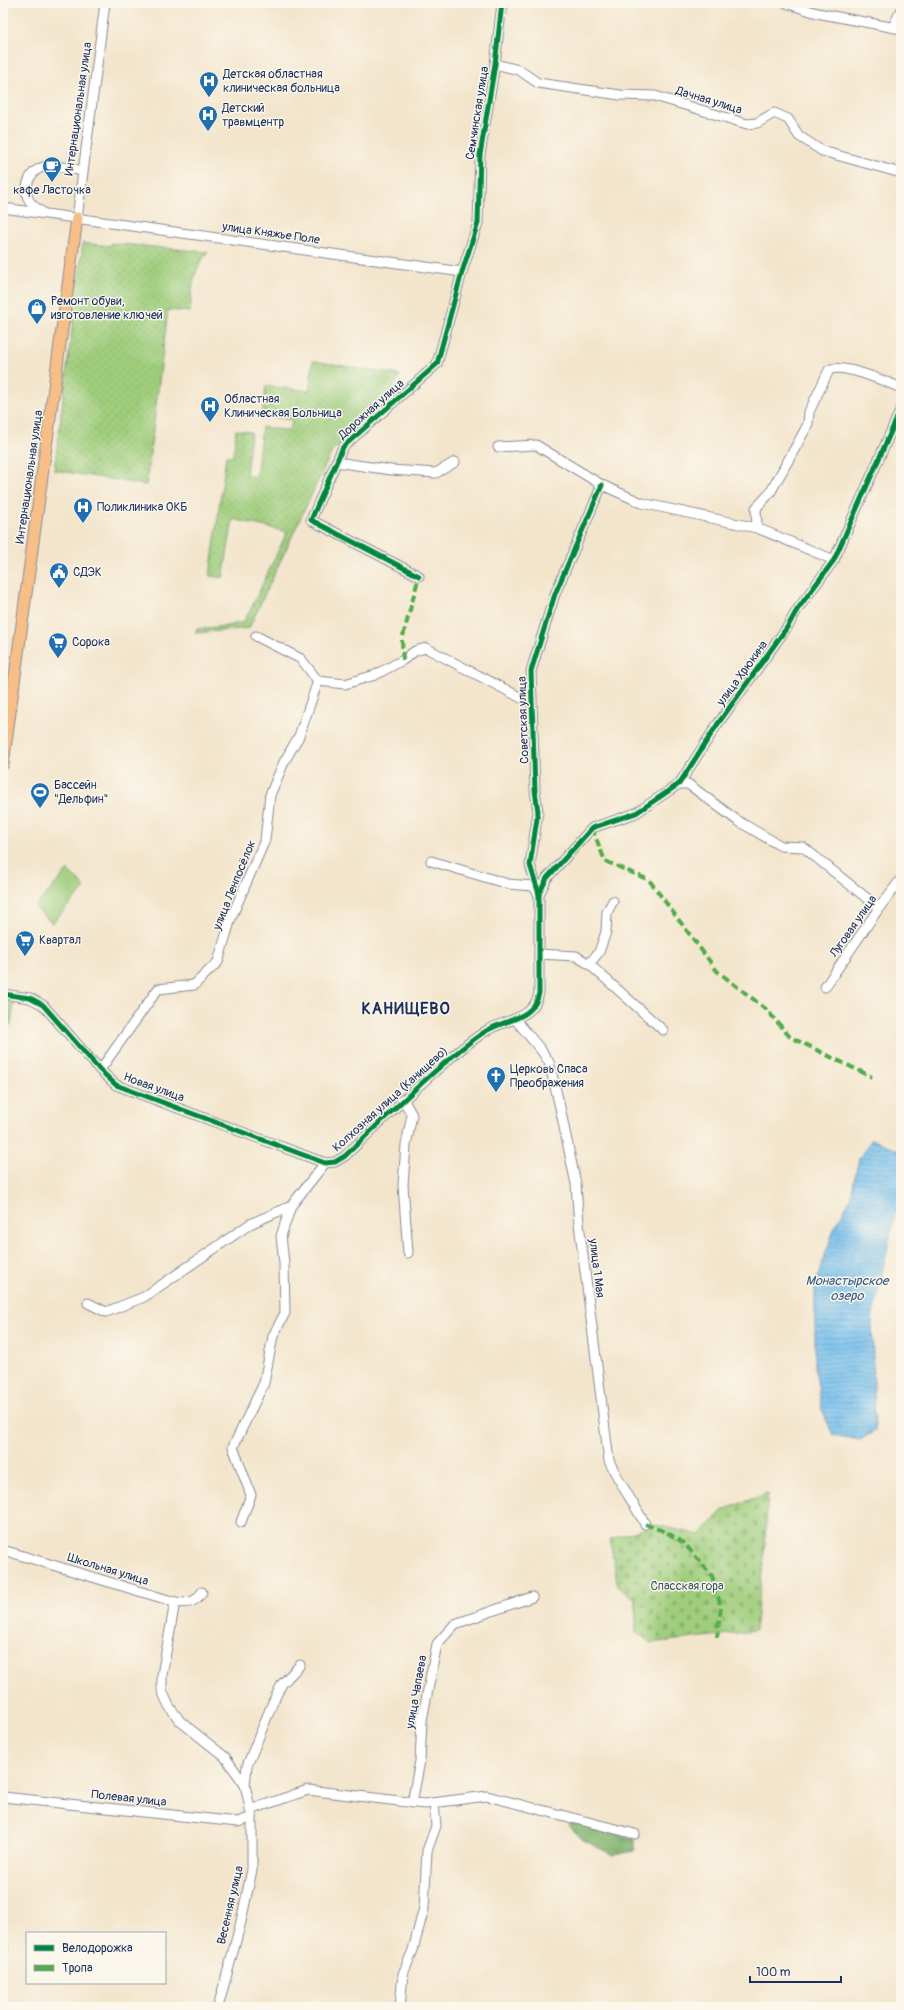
<svg xmlns="http://www.w3.org/2000/svg" width="904" height="2010" font-family="Pangolin,sans-serif">
<style>
.green{fill:url(#green-dots);stroke:#5d7e6c}
.forest{fill:url(#forest-crowns);stroke:#4d7064}
.cemetery{fill:url(#cemetery-stones);stroke:#5d7e6c}
.pitch{fill:#9fcd7b;stroke:#5d7e6c}
.water{fill:url(#water-rules);stroke:#4877a6}
.lines{fill:none;stroke-linecap:round;stroke-linejoin:round}
.minor-casing{stroke:#878a95;stroke-width:11}
.major-casing{stroke:#878a95;stroke-width:13}
.minor{stroke:#fff;stroke-width:9}
.major{stroke:#f7be88;stroke-width:11}
.quiet{stroke:#52ab49;stroke-width:4;stroke-dasharray:8 4;stroke-linecap:butt}
.cycleway-casing{stroke:#fbf7ec;stroke-width:8}
.cycleway{stroke:#00873e;stroke-width:5}
.labels{text-anchor:middle;stroke-width:3;stroke-linejoin:round;paint-order:stroke}
.poi-label{font-size:12px;fill:#1b2f5e;stroke:#fbf7ec;text-anchor:start}
.street-label{font-size:12px;fill:#1b2f5e;stroke:#fbf7ec}
.park-label{font-size:12px;fill:#3c5665;stroke:#fbf7ec}
.water-label{font-size:13px;font-style:italic;fill:#365a89;stroke:#fbf7ec}
.district-label{font-size:16px;font-weight:bold;letter-spacing:1px;fill:#1b2f5e;stroke:#fbf7ec}
</style>
<defs>
<pattern id="green-dots" width="8" height="8" patternUnits="userSpaceOnUse"><rect width="8" height="8" fill="#9fcd7b"/><path d="M2 2h.1M6 6h.1" fill="none" stroke="#88b06d" stroke-width="1.8" stroke-linecap="round"/></pattern>
<pattern id="forest-crowns" width="20" height="18" patternUnits="userSpaceOnUse"><rect width="20" height="18" fill="#7fb06b"/><path d="M2 6a3 3 0 1 1 6 0M12 15a3 3 0 1 1 6 0" fill="none" stroke="#67905b"/></pattern>
<pattern id="cemetery-stones" width="16" height="16" patternUnits="userSpaceOnUse"><rect width="16" height="16" fill="#9fcd7b"/><path d="M2 7V4a2 2 0 0 1 4 0v3zM10 15v-3a2 2 0 0 1 4 0v3z" fill="#88b06d"/></pattern>
<pattern id="water-rules" width="6" height="5" patternUnits="userSpaceOnUse"><rect width="6" height="5" fill="#74bfed"/><path d="M0 2.5h6" fill="none" stroke="#5e9cc3"/></pattern>
</defs>
<rect width="100%" height="100%" fill="#fbf7ec"/>
<filter id="ink" filterUnits="userSpaceOnUse"><feTurbulence type="fractalNoise" baseFrequency=".025" numOctaves="2"/><feDisplacementMap in="SourceGraphic" scale="8" xChannelSelector="R" yChannelSelector="G"/><feConvolveMatrix kernelMatrix="1 2 1 2 8 2 1 2 1" color-interpolation-filters="sRGB"/></filter>
<filter id="wash" filterUnits="userSpaceOnUse"><feTurbulence type="fractalNoise" baseFrequency=".012" numOctaves="4" result="noise"/><feDisplacementMap in="SourceGraphic" scale="16" xChannelSelector="R" yChannelSelector="G"/><feGaussianBlur stdDeviation="0.9" result="paint"/><feColorMatrix in="noise" values="0 0 0 0 0 0 0 0 0 0 0 0 0 0 0 0 0 1.4 0 .05"/><feComposite in="paint" operator="in"/></filter>
<g filter="url(#wash)">
<rect width="100%" height="100%" fill="#f3e5cc"/>
<g class="green">
<path d="M83 243 111 246V243L208 252C192 270 192 289 190 312L168 310 146 485 54 470Z"/>
<polygon points="313,361 400,375 389,396 332,451 249,628 196,633 196,629 227,626 243,622 250,611 287,532 233,519 223,578 210,576 226,456 233,456 236,430 251,432 246,475 256,477 262,427 290,431 292,420 262,416 266,386 309,391"/>
<polygon points="3,999 14,1000 11,1025 4,1024"/>
</g>
<polygon class="forest" points="566,1823 584,1824 635,1839 635,1851 613,1855 583,1840"/>
<polygon class="cemetery" points="768,1493 764,1557 755,1631 651,1643 636,1632 636,1599 618,1587 610,1539 656,1525 700,1535 723,1510"/>
<polygon class="pitch" points="67,871 69,871 85,888 52,923 35,907"/>
<polygon class="water" points="872,1139 901,1152 901,1201 895,1214 872,1319 875,1431 860,1440 833,1435 822,1410 815,1367 815,1285 834,1229 850,1199 859,1158"/>
</g>
<g filter="url(#ink)">
<g class="lines">
<defs>
<g id="minor">
<polyline points="786,3 817,13 901,29"/>
<polyline points="893,27 901,10"/>
<polyline points="495,64 519,70 538,83 620,95 655,96 747,124 757,123 774,113 788,119 799,136 822,151 901,173"/>
<polyline points="3,208 462,272"/>
<path d="M42 212C38 209 33 206 30 202 22 190 29 171 43 167 55 164 71 169 83 171"/>
<polyline points="77,218 105,3"/>
<polyline points="498,447 536,445 602,485 642,503 757,528 834,560"/>
<polyline points="336,462 391,470 436,473 455,462"/>
<path d="M757 528 756 508 770 493 799 441 808 424 809 412 829 370C842 363 887 382 901 388"/>
<polyline points="419,576 311,520 343,447 437,364 462,272 478,223 480,155 495,64 502,3"/>
<polyline points="256,636 301,659 318,681 345,684 375,675 403,660 415,651 426,648 531,703"/>
<polyline points="679,784 688,784 738,821 781,846 803,847 879,908"/>
<polyline points="431,861 508,884 533,886 538,893"/>
<polyline points="539,894 547,878 592,828 636,813 679,784 717,725 788,626 797,610 834,560 901,409"/>
<polyline points="539,954 576,956 589,964 663,1030"/>
<polyline points="589,964 599,952 606,932 607,912 613,901"/>
<polyline points="825,987 879,908 901,879"/>
<path d="M3 994 30 998 43 1005 100 1070 116 1085 325 1163 335 1162 345 1156C374 1128 403 1100 433 1073 450 1058 467 1043 486 1031 505 1019 534 1020 539 993V894L530 865 538 812 535 790 531 671 555 594 602 485"/>
<path d="M515 1019 541 1050 549 1062 559 1103 576 1184 579 1224 609 1461C620 1484 633 1502 645 1524"/>
<polyline points="100,1070 158,989 194,985 218,962 231,918 265,840 270,795 284,762 299,736 318,681"/>
<polyline points="403,1099 412,1115 406,1145 403,1185 408,1253"/>
<polyline points="88,1303 106,1312 144,1297 250,1224 291,1206 325,1163"/>
<polyline points="241,1522 251,1495 233,1447 264,1383 273,1336 285,1313 284,1263 281,1236 291,1206"/>
<path d="M3 1550 175 1602C187 1604 195 1603 202 1592"/>
<polyline points="175,1602 162,1675 162,1691 169,1706 180,1721 225,1757 245,1785 252,1817 252,1870 240,1926 218,2007"/>
<polyline points="3,1697 3,1713"/>
<polyline points="245,1785 247,1766 273,1702 282,1684 300,1665"/>
<polyline points="3,1797 238,1822 252,1817"/>
<polyline points="412,1803 420,1761 422,1720 437,1644 455,1624 532,1597"/>
<polyline points="250,1810 308,1790 424,1804 487,1796 635,1834"/>
<polyline points="3,1943 3,1950"/>
<polyline points="400,2007 403,1974 413,1950 424,1908 427,1851 436,1826 434,1803"/>
</g>
<polyline id="major" points="3,764 77,218"/>
</defs>
<use href="#minor" class="minor-casing"/>
<use href="#major" class="major-casing"/>
<use href="#minor" class="minor"/>
<use href="#major" class="major"/>
<g class="quiet">
<polyline points="403,660 402,640 419,576"/>
<polyline points="592,828 605,861 649,880 717,971 766,1009 790,1037 872,1077"/>
<polyline points="645,1524 666,1532 684,1543 712,1576 721,1607 717,1637"/>
</g>
<defs>
<g id="cycleway">
<polyline points="419,576 311,520 343,447 437,364 462,272 478,223 480,155 495,64 502,3"/>
<polyline points="539,894 547,878 592,828 636,813 679,784 717,725 788,626 797,610 834,560 901,409"/>
<path d="M3 994 30 998 43 1005 100 1070 116 1085 325 1163 335 1162 345 1156C374 1128 403 1100 433 1073 450 1058 467 1043 486 1031 505 1019 534 1020 539 993V894L530 865 538 812 535 790 531 671 555 594 602 485"/>
</g>
</defs>
<use href="#cycleway" class="cycleway-casing"/>
<use href="#cycleway" class="cycleway"/>
</g>
</g>
<defs>
<symbol id="hospital-pin" viewBox="-11 -11 22 30"><path d="M0 17L-7.5 6A9.5 9.5 0 1 1 7.5 6Z" fill="#1f6fb2" stroke="#fbf7ec"/><path d="M-5-5h3v3.5h4V-5h3V5h-3V1.5h-4V5h-3Z" fill="#fff"/></symbol>
<symbol id="cafe-pin" viewBox="-11 -11 22 30"><path d="M0 17L-7.5 6A9.5 9.5 0 1 1 7.5 6Z" fill="#1f6fb2" stroke="#fbf7ec"/><path d="M-5.5-4.5H6V0H3Q3 3.5 0 3.5H-2.5Q-5.5 3.5-5.5 0ZM3-3.2v2h1.7v-2ZM-6 4.5H4V6H-6Z" fill="#fff"/></symbol>
<symbol id="shop-pin" viewBox="-11 -11 22 30"><path d="M0 17L-7.5 6A9.5 9.5 0 1 1 7.5 6Z" fill="#1f6fb2" stroke="#fbf7ec"/><path d="M-5-2.5h2.3a2.7 3.5 0 0 1 5.4 0H5L5.5 6h-11ZM-1.5-2.5h3a1.5 2.3 0 0 0-3 0Z" fill="#fff"/></symbol>
<symbol id="civic-pin" viewBox="-11 -11 22 30"><path d="M0 17L-7.5 6A9.5 9.5 0 1 1 7.5 6Z" fill="#1f6fb2" stroke="#fbf7ec"/><path d="M-.6-6.5H3V-4.5H.6V-3L4-1V1h2V6H-6V1h2V-1L-.6-3ZM-1.2 2.5V6h2.4V2.5Z" fill="#fff"/></symbol>
<symbol id="supermarket-pin" viewBox="-11 -11 22 30"><path d="M0 17L-7.5 6A9.5 9.5 0 1 1 7.5 6Z" fill="#1f6fb2" stroke="#fbf7ec"/><path d="M-6-5.5h2.5l.6 2H6L4.5 2H-2.5L-4.4-4H-6ZM-1.5 3.2a1.3 1.3 0 1 0 .1 0ZM3 3.2a1.3 1.3 0 1 0 .1 0Z" fill="#fff"/></symbol>
<symbol id="stadium-pin" viewBox="-11 -11 22 30"><path d="M0 17L-7.5 6A9.5 9.5 0 1 1 7.5 6Z" fill="#1f6fb2" stroke="#fbf7ec"/><path d="M0-5a6.5 5 0 1 0 0 10a6.5 5 0 1 0 0-10ZM-3.5-1.8h7v3.6h-7Z" fill="#fff"/></symbol>
<symbol id="church-pin" viewBox="-11 -11 22 30"><path d="M0 17L-7.5 6A9.5 9.5 0 1 1 7.5 6Z" fill="#1f6fb2" stroke="#fbf7ec"/><path d="M-1.2-6h2.4v3.5h3.3v2.4h-3.3V6h-2.4V-.1h-3.3v-2.4h3.3Z" fill="#fff"/></symbol>
</defs>
<g fill-rule="evenodd">
<use href="#hospital-pin" x="198" y="70" width="22" height="30"/>
<use href="#hospital-pin" x="197" y="104" width="22" height="30"/>
<use href="#cafe-pin" x="41" y="155" width="22" height="30"/>
<use href="#shop-pin" x="26" y="297" width="22" height="30"/>
<use href="#hospital-pin" x="199" y="395" width="22" height="30"/>
<use href="#hospital-pin" x="72" y="496" width="22" height="30"/>
<use href="#civic-pin" x="48" y="561" width="22" height="30"/>
<use href="#supermarket-pin" x="47" y="631" width="22" height="30"/>
<use href="#stadium-pin" x="29" y="781" width="22" height="30"/>
<use href="#supermarket-pin" x="14" y="929" width="22" height="30"/>
<use href="#church-pin" x="485" y="1065" width="22" height="30"/>
</g>
<g class="labels">
<g class="poi-label">
<text x="223" y="78">Детская областная<tspan x="223" dy="14">клиническая больница</tspan></text>
<text x="222" y="112">Детский<tspan x="222" dy="14">травмцентр</tspan></text>
<text x="52" y="194" text-anchor="middle">кафе Ласточка</text>
<text x="51" y="305">Ремонт обуви,<tspan x="51" dy="14">изготовление ключей</tspan></text>
<text x="224" y="403">Областная<tspan x="224" dy="14">Клиническая Больница</tspan></text>
<text x="97" y="511">Поликлиника ОКБ</text>
<text x="73" y="576">СДЭК</text>
<text x="72" y="646">Сорока</text>
<text x="54" y="789">Бассейн<tspan x="54" dy="14">"Дельфин"</tspan></text>
<text x="39" y="944">Квартал</text>
<text x="510" y="1073">Церковь Спаса<tspan x="510" dy="14">Преображения</tspan></text>
</g>
<g class="street-label">
<text transform="translate(709 100) rotate(17)" y="4">Дачная улица</text>
<text transform="translate(78 109) rotate(-82)" y="4">Интернациональная улица</text>
<text transform="translate(477 113) rotate(-81)" y="4">Семчинская улица</text>
<text transform="translate(271 233) rotate(8)" y="4">улица Княжье Поле</text>
<text transform="translate(371 409) rotate(-42)" y="4">Дорожная улица</text>
<text transform="translate(29 477) rotate(-82)" y="4">Интернациональная улица</text>
<text transform="translate(742 673) rotate(-54)" y="4">улица Хрюкина</text>
<text transform="translate(523 720) rotate(-92)" y="4">Советская улица</text>
<text transform="translate(234 885) rotate(-68)" y="4">улица Ленпосёлок</text>
<text transform="translate(853 926) rotate(-55)" y="4">Луговая улица</text>
<text transform="translate(154 1087) rotate(20)" y="4">Новая улица</text>
<text transform="translate(390 1099) rotate(-42)" y="4">Колхозная улица (Канищево)</text>
<text transform="translate(597 1268) rotate(83)" y="4">улица 1 Мая</text>
<text transform="translate(108 1569) rotate(17)" y="4">Школьная улица</text>
<text transform="translate(416 1692) rotate(-80)" y="4">улица Чапаева</text>
<text transform="translate(129 1798) rotate(6)" y="4">Полевая улица</text>
<text transform="translate(230 1905) rotate(-77)" y="4">Весенняя улица</text>
</g>
<g class="park-label">
<text x="687" y="1590">Спасская гора</text>
</g>
<g class="water-label">
<text x="847" y="1285">Монастырское<tspan x="847" dy="15">озеро</tspan></text>
</g>
<g class="district-label">
<text x="406" y="1014">КАНИЩЕВО</text>
</g>
</g>
<rect width="904" height="2010" fill="none" stroke="#fbf7ec" stroke-width="16"/>
<rect x="26" y="1932" width="140" height="52" fill="#fbf7ec" stroke="#a1a7b3"/>
<rect x="34" y="1945" width="20" height="6" fill="#00873e" stroke="#a1a7b3"/>
<text x="62" y="1952" font-size="12" fill="#1b2f5e">Велодорожка</text>
<rect x="34" y="1965" width="20" height="6" fill="#52ab49" stroke="#a1a7b3"/>
<text x="62" y="1972" font-size="12" fill="#1b2f5e">Тропа</text>
<path d="M750 1976v6h91v-6" fill="none" stroke="#1b2f5e" stroke-width="2"/>
<text x="756" y="1976" font-size="12" fill="#1b2f5e" stroke="#fbf7ec" stroke-width="3" paint-order="stroke">100 m</text>
</svg>
